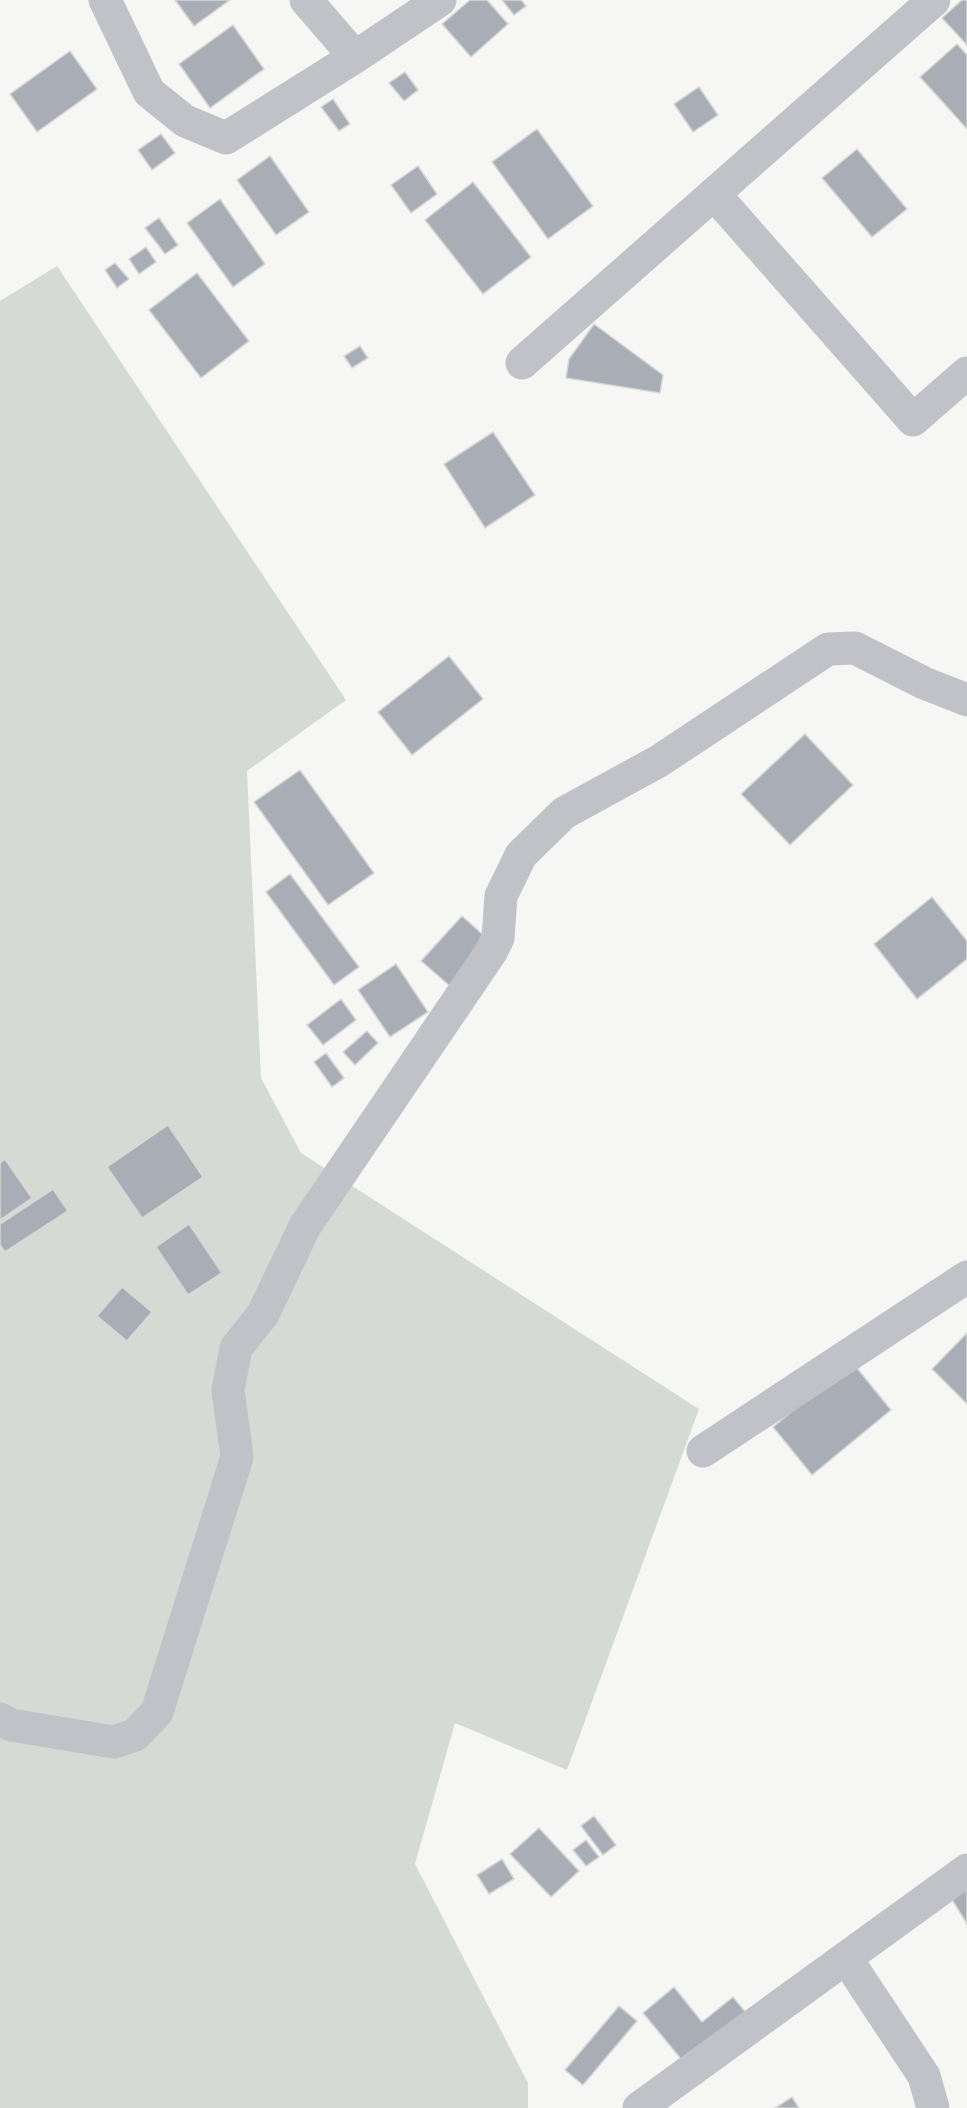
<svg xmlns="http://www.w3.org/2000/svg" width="967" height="2108" font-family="Ubuntu,sans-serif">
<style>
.green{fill:#d5dbd4}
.building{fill:#a9adb5;stroke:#d8d8d6;stroke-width:1.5}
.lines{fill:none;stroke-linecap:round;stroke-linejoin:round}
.minor{stroke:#c0c2c7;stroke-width:33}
</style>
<rect width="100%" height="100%" fill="#f6f7f4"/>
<polygon class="green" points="57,266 346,700 247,771 261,1078 301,1153 699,1409 567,1770 455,1723 415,1864 528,2083 528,2108 0,2108 0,301"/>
<g class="building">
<polygon points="175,0 230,0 194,26"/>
<polygon points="470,0 487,0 508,24 471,57 442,24"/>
<polygon points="502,0 521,0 526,6 514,15"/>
<polygon points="962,0 967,0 967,45 942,18"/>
<polygon points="233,25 264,69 210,108 179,64"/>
<polygon points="957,44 967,55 967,129 920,77"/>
<polygon points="70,51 97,89 37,132 10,94"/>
<polygon points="405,72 418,90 404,101 389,83"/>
<polygon points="699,87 718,115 693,132 674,104"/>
<polygon points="333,99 350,124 339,131 321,107"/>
<polygon points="537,129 593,206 548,239 492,162"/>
<polygon points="161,134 175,153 152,170 138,150"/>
<polygon points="857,149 907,209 872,237 822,178"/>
<polygon points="270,156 309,212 276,235 237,180"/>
<polygon points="418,166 437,194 411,213 391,185"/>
<polygon points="473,182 531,257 483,294 425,220"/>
<polygon points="220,199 265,264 233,287 187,223"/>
<polygon points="159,218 178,245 165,254 145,228"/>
<polygon points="146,247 156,262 139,274 129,259"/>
<polygon points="115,263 129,279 117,288 105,270"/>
<polygon points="197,273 249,341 201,378 149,310"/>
<polygon points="594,324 663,375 660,393 566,378 569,359"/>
<polygon points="360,346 368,358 352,368 344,356"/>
<polygon points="493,432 535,495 485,528 444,464"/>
<polygon points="449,656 483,699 412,755 378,712"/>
<polygon points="805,734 853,785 790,845 741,794"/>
<polygon points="300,770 374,873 328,905 254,802"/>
<polygon points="290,874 359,967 334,985 266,892"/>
<polygon points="932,897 967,941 967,959 917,999 874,944"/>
<polygon points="462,916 490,941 450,986 421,961"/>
<polygon points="396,964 428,1012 390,1037 358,990"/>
<polygon points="341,999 356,1020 323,1045 307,1025"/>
<polygon points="367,1031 378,1043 355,1065 343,1052"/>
<polygon points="326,1053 344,1078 332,1087 314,1062"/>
<polygon points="168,1125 203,1177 142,1218 107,1167"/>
<polygon points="5,1159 32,1198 0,1220 0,1163"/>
<polygon points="53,1189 68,1211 5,1252 0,1245 0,1224"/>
<polygon points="189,1224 222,1273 188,1295 156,1247"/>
<polygon points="122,1287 152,1312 127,1341 97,1316"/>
<polygon points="967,1333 967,1404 932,1369"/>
<polygon points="852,1362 891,1410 812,1475 773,1427"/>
<polygon points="594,1816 616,1845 603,1855 581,1826"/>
<polygon points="539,1828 579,1871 551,1897 510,1854"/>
<polygon points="586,1840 599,1857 586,1866 573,1850"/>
<polygon points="502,1859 514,1879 489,1894 477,1875"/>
<polygon points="967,1887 967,1924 951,1898"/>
<polygon points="674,1987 702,2022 733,1997 752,2020 691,2071 643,2013"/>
<polygon points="619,2006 637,2021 583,2085 565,2070"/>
<polygon points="792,2097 799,2108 775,2108"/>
</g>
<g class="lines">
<g class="minor">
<polyline points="105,0 149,92 185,121 226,138 355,57 440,0"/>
<polyline points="306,0 355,57"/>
<polyline points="714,194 913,420 967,373"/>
<polyline points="522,363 934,0"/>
<polyline points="703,1451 967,1277"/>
<polyline points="0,1719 11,1725 114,1742 135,1735 157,1712 237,1457 228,1390 236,1348 263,1314 305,1226 491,952 498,938 501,896 521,855 564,813 659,761 828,649 855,648 924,683 967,700"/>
<polyline points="846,1958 924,2076 933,2108"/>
<polyline points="639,2108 967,1870"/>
</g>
</g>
</svg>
